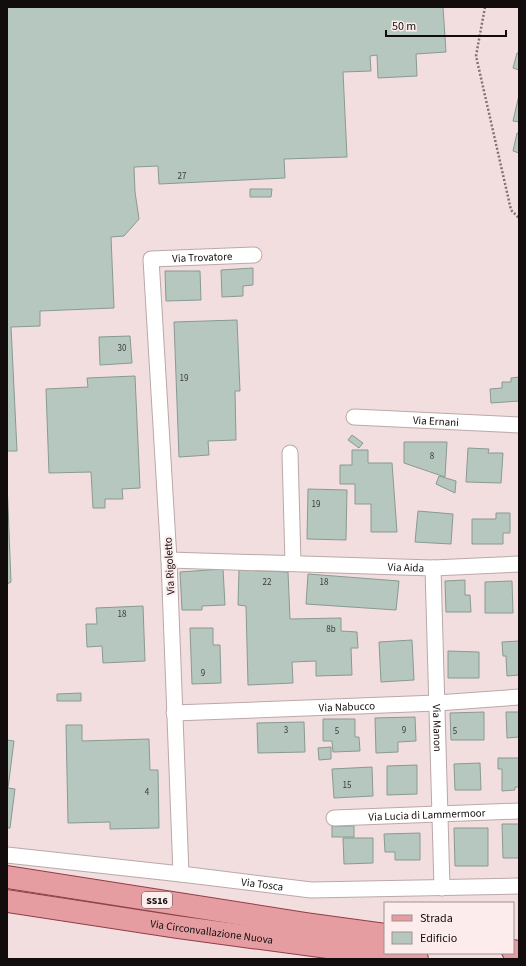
<svg xmlns="http://www.w3.org/2000/svg" width="526" height="966" font-family="'Source Sans 3',sans-serif">
<style>
.building{fill:#b6c7bf;stroke:#899a92}
.lines{fill:none;stroke-linecap:round;stroke-linejoin:round}
.minor-casing{stroke:#bba8a8;stroke-width:17}
.primary-casing{stroke:#8f3f45;stroke-width:24}
.path{stroke:#7f7272;stroke-width:2.5;stroke-dasharray:2 2;stroke-linecap:butt}
.minor{stroke:#fff;stroke-width:15}
.primary{stroke:#e59da1;stroke-width:22}
.labels{text-anchor:middle;stroke-width:4;stroke-linejoin:round;paint-order:stroke}
.number-label{font-size:9px;fill:#3b3b39}
.shield{fill:#fcecec;stroke:#584f4f;stroke-width:1}
.shield-label{font-size:10px;font-weight:bold;fill:#120c0c}
.street-label{font-size:11px;fill:#120c0c;stroke:#fcecec}
</style>
<rect width="100%" height="100%" fill="#f2dede"/>
<g class="building">
<polygon points="7,7 443,7 446,52 416,54 417,76 378,78 377,55 370,56 371,71 343,72 347,157 284,159 285,178 159,184 158,166 134,167 135,192 139,219 124,236 111,237 114,308 40,311 40,326 11,327 17,451 7,451"/>
<polygon points="517,53 519,53 519,70 513,68"/>
<polygon points="519,95 519,122 513,121"/>
<polygon points="517,133 519,133 519,153 513,151"/>
<polygon points="250,189 272,189 271,197 250,197"/>
<polygon points="253,268 253,285 243,286 243,296 222,297 221,270"/>
<polygon points="165,271 200,271 201,300 166,301"/>
<polygon points="237,320 240,391 235,391 236,440 208,441 209,455 179,457 174,322"/>
<polygon points="130,336 132,363 100,365 99,337"/>
<polygon points="135,376 140,488 122,489 123,499 105,499 105,508 93,508 91,472 49,473 46,389 88,387 87,378"/>
<polygon points="519,377 519,401 491,403 490,389 502,388 502,382 511,382 511,378"/>
<polygon points="352,435 363,443 359,448 348,440"/>
<polygon points="404,442 447,442 445,477 404,463"/>
<polygon points="468,448 489,449 488,453 503,453 501,483 466,482"/>
<polygon points="352,450 368,450 368,463 392,463 397,532 371,532 371,504 355,504 355,484 340,484 340,465 352,465"/>
<polygon points="439,476 456,481 455,493 436,484"/>
<polygon points="7,481 11,582 7,584"/>
<polygon points="308,489 347,490 346,540 307,539"/>
<polygon points="418,511 453,514 451,544 415,542"/>
<polygon points="496,513 510,513 510,533 503,533 503,544 472,544 472,519 496,519"/>
<polygon points="223,569 225,605 202,606 202,610 182,610 180,572"/>
<polygon points="239,570 288,572 290,619 341,618 341,631 357,632 358,648 351,648 352,675 316,676 316,661 292,662 293,683 248,685 246,606 238,605"/>
<polygon points="308,574 399,581 396,610 306,604"/>
<polygon points="465,580 465,595 470,595 471,612 446,612 445,581"/>
<polygon points="512,581 513,613 485,613 485,582"/>
<polygon points="143,606 145,661 103,663 102,646 87,647 86,624 97,624 96,608"/>
<polygon points="190,628 213,628 213,645 220,645 221,683 192,684"/>
<polygon points="412,640 414,680 381,682 379,642"/>
<polygon points="519,641 519,675 507,676 506,656 503,656 502,642"/>
<polygon points="448,651 479,652 479,678 448,678"/>
<polygon points="81,693 81,701 57,701 57,694"/>
<polygon points="484,712 484,740 451,740 450,713"/>
<polygon points="506,712 519,712 519,737 507,738"/>
<polygon points="415,717 416,741 398,742 398,752 376,753 375,718"/>
<polygon points="323,719 355,719 355,737 359,737 360,751 333,752 332,741 323,741"/>
<polygon points="304,722 305,752 258,753 257,723"/>
<polygon points="66,725 82,725 82,741 149,739 150,770 158,770 159,828 110,829 110,822 68,823"/>
<polygon points="7,740 14,741 8,788 15,789 10,828 7,828"/>
<polygon points="331,747 331,759 319,760 318,748"/>
<polygon points="498,758 519,758 519,787 515,787 515,790 502,791 502,769 498,769"/>
<polygon points="480,763 481,790 455,790 454,764"/>
<polygon points="417,765 417,794 387,795 387,766"/>
<polygon points="372,767 373,796 334,798 332,769"/>
<polygon points="502,824 519,824 519,858 503,858"/>
<rect x="332" y="826" width="22" height="11"/>
<polygon points="454,828 488,828 488,866 455,866"/>
<polygon points="420,833 420,860 395,860 395,852 385,852 384,834"/>
<polygon points="343,838 373,838 373,863 344,864"/>
</g>
<g class="lines">
<defs>
<g id="minor">
<path id="s1" d="M354 417 519 425"/>
<polyline points="290,453 293,563"/>
<path id="s2" d="M169 560 433 568 519 564"/>
<path id="s3" d="M433 568 442 888"/>
<path id="s4" d="M174 713 437 703 519 697"/>
<path id="s5" d="M334 818 519 811"/>
<path id="s6" d="M7 855 181 874 311 890 519 886"/>
<path id="s7" d="M181 874 169 560 151 259 254 255"/>
</g>
<g id="primary">
<polyline points="7,877 306,924 385,935"/>
<path id="s8" d="M7 901 177 927 417 959"/>
<polyline points="513,951 519,952"/>
</g>
</defs>
<use href="#minor" class="minor-casing"/>
<use href="#primary" class="primary-casing"/>
<polyline class="path" points="485,7 476,56 511,210 519,218"/>
<use href="#minor" class="minor"/>
<use href="#primary" class="primary"/>
</g>
<g class="labels">
<g class="number-label">
<text x="182" y="179">27</text>
<text x="122" y="351">30</text>
<text x="184" y="381">19</text>
<text x="432" y="459">8</text>
<text x="316" y="507">19</text>
<text x="267" y="585">22</text>
<text x="324" y="585">18</text>
<text x="122" y="617">18</text>
<text x="331" y="632">8b</text>
<text x="203" y="676">9</text>
<text x="286" y="733">3</text>
<text x="404" y="733">9</text>
<text x="337" y="734">5</text>
<text x="455" y="734">5</text>
<text x="347" y="788">15</text>
<text x="147" y="795">4</text>
</g>
<rect class="shield" x="142" y="892" width="30" height="16" rx="3"/>
<g class="shield-label">
<text x="157" y="904">SS16</text>
</g>
<g class="street-label">
<text dy="4" stroke="none"><textPath href="#s7" startOffset="667">Via Trovatore</textPath></text>
<text dy="4" stroke="none"><textPath href="#s1" startOffset="82">Via Ernani</textPath></text>
<text transform="translate(169 566) rotate(-93)" y="4">Via Rigoletto</text>
<text dy="4" stroke="none"><textPath href="#s2" startOffset="237">Via Aida</textPath></text>
<text dy="4" stroke="none"><textPath href="#s4" startOffset="173">Via Nabucco</textPath></text>
<text dy="4" stroke="none"><textPath href="#s3" startOffset="160">Via Manon</textPath></text>
<text dy="4" stroke="none"><textPath href="#s5" startOffset="93">Via Lucia di Lammermoor</textPath></text>
<text dy="4" stroke="none"><textPath href="#s6" startOffset="257">Via Tosca</textPath></text>
<text dy="4" stroke="none"><textPath href="#s8" startOffset="207">Via Circonvallazione Nuova</textPath></text>
</g>
</g>
<rect width="526" height="966" fill="none" stroke="#120c0c" stroke-width="16"/>
<rect x="384" y="902" width="130" height="52" fill="#fcecec" stroke="#9e9292"/>
<rect x="392" y="915" width="20" height="6" fill="#e59da1" stroke="#9e9292"/>
<text x="420" y="922" font-size="12" fill="#120c0c">Strada</text>
<rect x="392" y="932" width="20" height="12" fill="#b6c7bf" stroke="#9e9292"/>
<text x="420" y="942" font-size="12" fill="#120c0c">Edificio</text>
<path d="M386 30v6h120v-6" fill="none" stroke="#120c0c" stroke-width="2"/>
<text x="392" y="30" font-size="12" fill="#120c0c" stroke="#fcecec" stroke-width="3" paint-order="stroke">50 m</text>
</svg>
